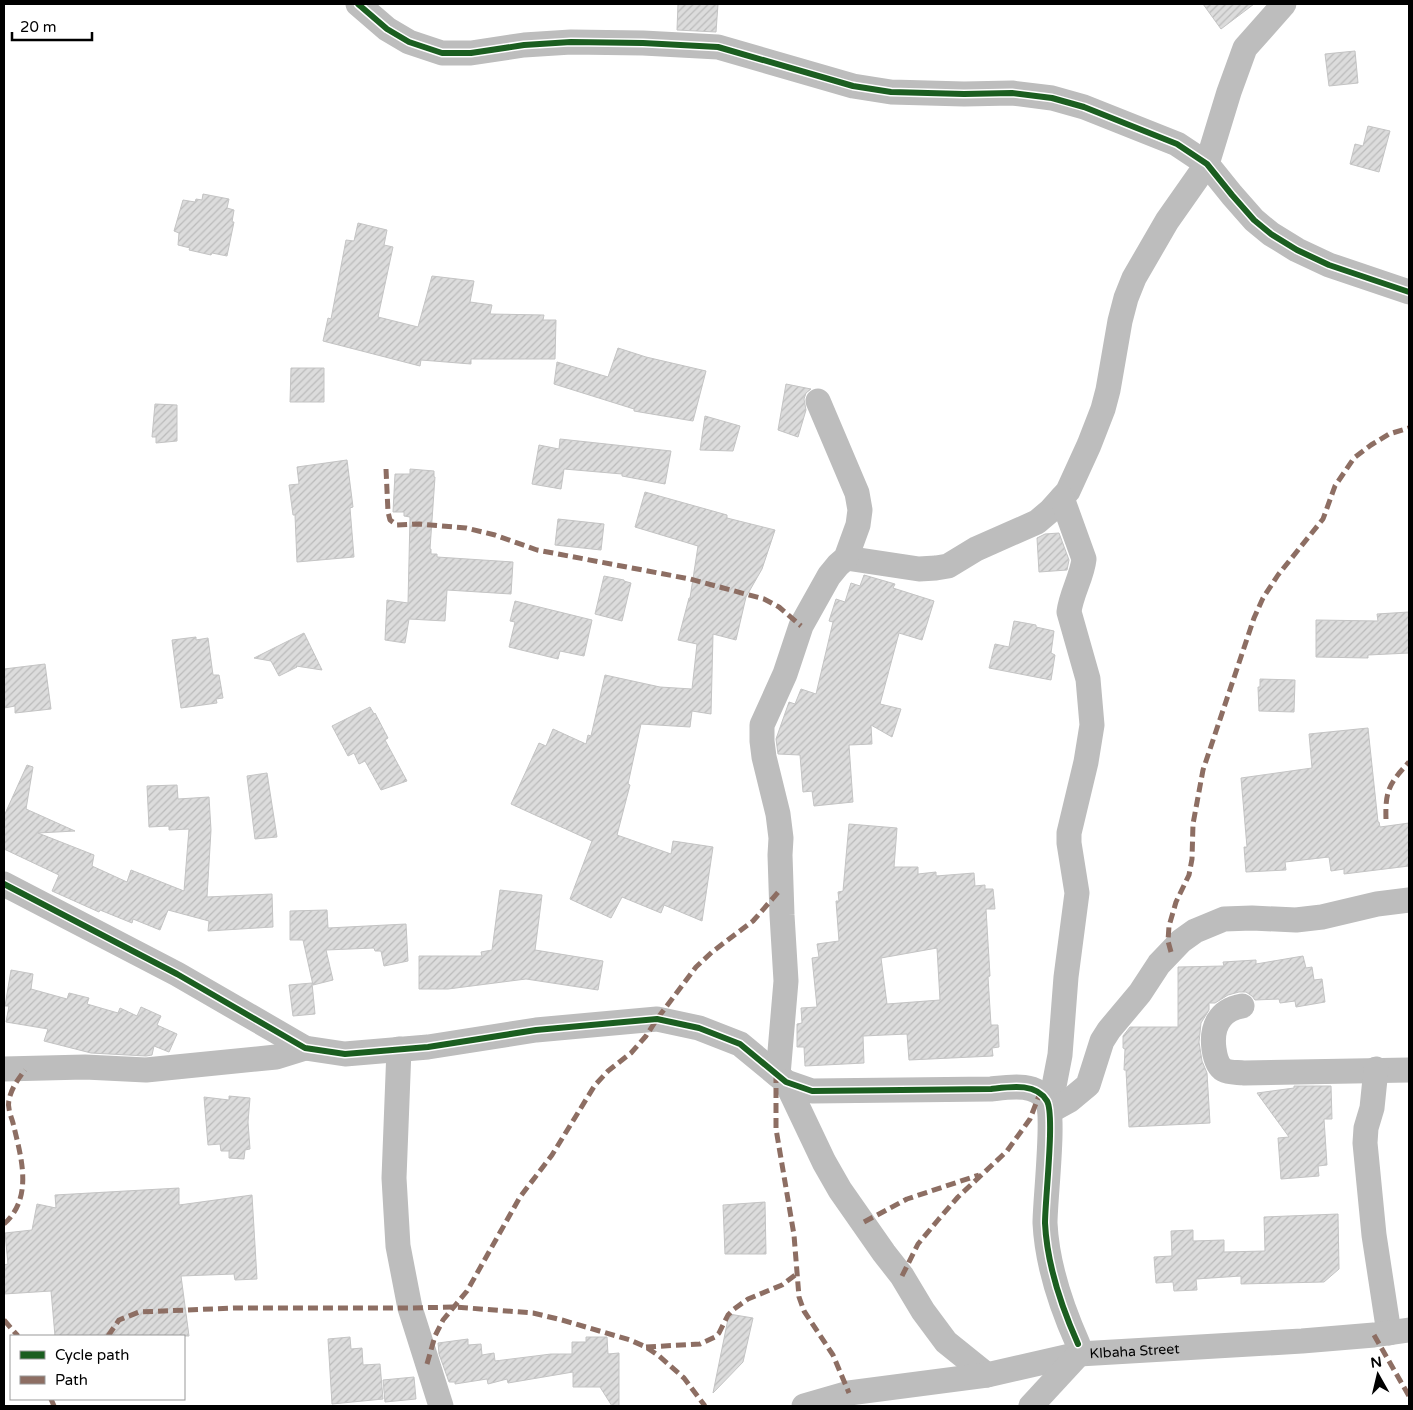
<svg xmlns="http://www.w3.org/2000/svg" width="1413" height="1410" font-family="'Varela Round',sans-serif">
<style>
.building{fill:url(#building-hatch);stroke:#c4c4c4;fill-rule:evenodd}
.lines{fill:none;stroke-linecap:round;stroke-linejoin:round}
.street{stroke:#bdbdbd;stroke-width:25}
.quiet{stroke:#8d6e63;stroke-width:5;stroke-dasharray:10 5;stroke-linecap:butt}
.cycleway-casing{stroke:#fff;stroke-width:9}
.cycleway{stroke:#1b5e20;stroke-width:6}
.labels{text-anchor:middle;stroke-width:4;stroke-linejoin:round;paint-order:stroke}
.street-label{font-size:14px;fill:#000;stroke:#fff}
</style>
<defs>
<pattern id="building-hatch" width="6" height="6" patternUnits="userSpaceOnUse" patternTransform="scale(1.25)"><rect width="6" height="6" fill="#dcdcdc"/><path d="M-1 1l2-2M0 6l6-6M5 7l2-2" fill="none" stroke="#bbb"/></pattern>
</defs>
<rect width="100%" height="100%" fill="#fff"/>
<g class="building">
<polygon points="678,4 718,4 716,32 677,30"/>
<polygon points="1203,4 1254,4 1221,29"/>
<polygon points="1355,51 1358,83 1329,86 1325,54"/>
<polygon points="1368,126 1390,131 1379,172 1350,164 1355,144 1363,146"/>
<polygon points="203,194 229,199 227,208 234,210 232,222 234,222 227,256 212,253 211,255 189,250 190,248 178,245 179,233 174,231 183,200 195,202 196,199 202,200"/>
<polygon points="358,223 387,230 384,245 393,247 378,317 418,327 432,276 474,281 470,302 492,305 490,314 544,315 543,320 556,320 555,359 471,359 471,364 421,360 420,366 323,341 328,318 331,319 346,240 354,241"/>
<polygon points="618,348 646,357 706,371 693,421 634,411 634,409 554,384 557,362 608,377"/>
<polygon points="291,368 324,368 324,402 290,402"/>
<polygon points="786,384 811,389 806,393 804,399 806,410 798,437 778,430"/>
<polygon points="155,404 177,405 177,441 156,443 156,437 152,437"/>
<polygon points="705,416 740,426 733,451 700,450"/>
<polygon points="560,439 671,451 665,484 622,476 622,474 564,469 561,489 532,484 539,445 559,449"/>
<polygon points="347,460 353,507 350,508 354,557 297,562 295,515 293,515 289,485 299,484 297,467"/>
<polygon points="410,469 434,471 434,477 435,477 430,549 431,549 431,554 437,554 437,557 513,562 511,594 447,590 445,621 409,619 405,643 385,640 387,600 408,603 410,517 404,516 404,512 393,512 395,474 410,474"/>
<polygon points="645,492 727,515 727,518 775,530 762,569 746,597 736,640 713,634 711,714 692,711 690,727 641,724 628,784 630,785 617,835 671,854 673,841 713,847 702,921 664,905 661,913 622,897 611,918 570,899 592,841 511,804 539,743 546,746 553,729 586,744 588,735 591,736 605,675 660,687 692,689 697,644 678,640 689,598 690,598 698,546 635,527"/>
<polygon points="558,519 604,524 601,550 555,545"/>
<polygon points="1059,533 1069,560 1067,570 1039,572 1037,538 1045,534"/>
<polygon points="864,575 895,584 893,588 934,601 922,640 899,633 880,704 901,709 892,737 871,725 872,744 849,745 853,802 814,806 812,791 803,792 800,755 778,754 776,739 789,702 795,704 801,689 816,694 833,622 829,621 836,599 845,602 851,583 860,586"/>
<polygon points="604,576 624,580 624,581 631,583 622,621 595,614"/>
<polygon points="515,601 592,620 584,656 560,651 558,659 509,647 515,622 510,621"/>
<polygon points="1409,612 1409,653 1368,655 1368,658 1316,657 1316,620 1378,621 1377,614"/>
<polygon points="1014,621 1036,625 1036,627 1054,631 1051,653 1055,655 1051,680 989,668 995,644 1009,647"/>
<polygon points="304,633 322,670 296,666 297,667 279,676 271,661 254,658"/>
<polygon points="196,637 196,640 208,638 213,675 219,675 223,698 216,699 217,703 181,708 172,640"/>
<polygon points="45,664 51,709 15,713 15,706 4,708 4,669"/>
<polygon points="1260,679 1295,680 1294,712 1259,711 1258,687 1260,687"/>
<polygon points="370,707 374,714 375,713 388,738 385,740 407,781 381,790 365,761 359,764 354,753 348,756 332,726"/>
<polygon points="1368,728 1378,822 1379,822 1380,827 1409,823 1409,866 1344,874 1344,869 1331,871 1329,857 1285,862 1286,870 1246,872 1244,847 1247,847 1241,778 1312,768 1309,734"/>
<polygon points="27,765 33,767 26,809 75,831 38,833 94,855 92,866 127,882 131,870 184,891 189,829 169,830 169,826 149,827 147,786 177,785 178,799 209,797 211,830 207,897 272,894 273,927 208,931 209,921 168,910 160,930 133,919 132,923 100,910 99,912 52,891 59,875 4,849 4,816"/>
<polygon points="267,773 277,837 255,839 247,776"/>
<path d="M849 824 897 828 894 867H918V874L936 872V876L974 873 975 886 985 885V889H993L995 909H986L990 976 988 977 991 1025H998L999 1047 992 1048 993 1056 909 1060 907 1034 863 1036 864 1063 805 1066 804 1047H797V1024L802 1023 801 1008 817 1007 812 958 819 957 817 944 839 941 836 901H839L838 892 843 891ZM937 948 940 1000 887 1004 881 958Z"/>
<polygon points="500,890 542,895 535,950 603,961 598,990 526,979 448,989 419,989 419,956 482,956 481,952 492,950"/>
<polygon points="327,910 328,928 406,924 408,961 384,966 381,951 375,951 374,948 326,950 333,980 313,985 303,940 290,940 290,911"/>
<polygon points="1303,956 1306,968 1312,967 1314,980 1322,979 1325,1002 1296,1007 1295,1001 1280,1003 1279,999 1255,1000 1252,996 1246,992 1239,992 1228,995 1215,1003 1209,1003 1209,1010 1201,1023 1199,1042 1202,1061 1207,1073 1210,1123 1129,1127 1126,1070 1124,1070 1125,1049 1123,1048 1123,1036 1130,1027 1178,1027 1178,967 1224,966 1223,962 1256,960 1256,964"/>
<polygon points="11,970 33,974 31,989 67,999 69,993 89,998 87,1004 118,1013 120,1008 137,1016 141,1007 161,1016 157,1025 177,1034 169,1052 154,1046 152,1055 146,1056 91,1053 44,1041 48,1029 6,1022 9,1006 5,1006"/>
<polygon points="312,983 315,1014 293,1016 289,985"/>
<polygon points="1294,1086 1331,1086 1332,1119 1324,1119 1327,1165 1318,1166 1319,1176 1281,1179 1278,1138 1289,1137 1257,1093 1294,1088"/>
<polygon points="229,1096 250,1098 248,1122 250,1149 245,1150 244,1159 229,1158 229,1151 221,1151 220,1144 208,1145 204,1097 229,1100"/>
<polygon points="179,1188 179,1205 252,1195 257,1279 235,1280 234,1274 181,1276 189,1336 55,1336 51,1291 4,1294 4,1265 8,1264 5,1233 32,1230 37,1204 56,1208 55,1195"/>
<polygon points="765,1202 766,1254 725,1254 723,1205"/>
<polygon points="1338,1214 1339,1269 1324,1282 1241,1284 1241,1276 1196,1279 1197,1290 1174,1291 1173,1282 1156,1283 1154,1257 1172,1256 1171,1231 1193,1230 1193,1241 1224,1240 1224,1252 1265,1251 1264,1217"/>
<polygon points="729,1314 753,1318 743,1362 713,1393"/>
<polygon points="350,1337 351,1349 362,1348 363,1365 380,1364 383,1399 332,1404 328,1339"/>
<polygon points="586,1337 607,1337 608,1354 619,1353 619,1406 612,1406 600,1387 573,1387 573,1372 508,1383 507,1379 488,1384 487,1379 455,1384 455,1382 449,1382 439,1354 438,1343 468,1339 468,1345 481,1344 482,1355 494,1353 495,1361 551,1354 572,1354 572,1342 586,1342"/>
<polygon points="414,1377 416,1399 385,1402 383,1380"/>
</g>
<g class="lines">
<g class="street">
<polyline points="358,4 387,29 409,42 442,53 471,53 524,45 571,42 643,43 718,47 853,86 891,92 964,94 1012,93 1052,98 1084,107 1177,144 1207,164 1232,195 1254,220 1271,234 1297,250 1329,265 1409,292"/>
<polyline points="846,558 919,569 936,568 948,566 976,549 1037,522 1050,511 1068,491 1089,445 1103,409 1108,390 1120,321 1126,298 1134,278 1167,221 1207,164 1229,92 1245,48 1284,4"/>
<path d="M4 884 177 974 305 1048 345 1054 428 1047 536 1030 657 1019 699 1028 740 1044 786 1082 812 1091 991 1089C1009 1087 1036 1082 1047 1101 1055 1115 1045 1200 1045 1223 1047 1264 1061 1306 1078 1344"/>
<path d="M1242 1006C1219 1010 1211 1027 1214 1049 1215 1056 1217 1066 1224 1070 1229 1073 1238 1072 1244 1073L1409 1070"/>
<polyline points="399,1049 394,1178 398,1246 410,1308 441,1406"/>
<polyline points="4,1069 85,1067 146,1070 276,1057 305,1048"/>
<polyline points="1376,1069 1372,1108 1366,1128 1365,1143 1374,1235 1389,1333"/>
<polyline points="778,1075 786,981 782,915 780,855 781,838 778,814 764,757 762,741 762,725 785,674 801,626 829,576 838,565 846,558 858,525 860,510 857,493 818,401"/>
<polyline points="786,1082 824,1162 840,1190 884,1253 902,1276 923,1311 946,1342 987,1375"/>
<path d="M1049 1103 1054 1086 1060 1055 1066 977 1077 893 1069 843V833L1086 762 1092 725 1088 679 1069 612C1071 594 1082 577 1084 559L1062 498"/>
<polyline points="1050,1111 1070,1100 1088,1085 1102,1041 1109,1030 1140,993 1159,964 1181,941 1195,931 1224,919 1252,918 1296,920 1322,917 1377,904 1409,900"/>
<path id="s1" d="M804 1406 849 1393 987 1375 1079 1354 1302 1341 1374 1335 1409 1330"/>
<polyline points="1031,1406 1079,1354"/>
</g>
<g class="quiet">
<polyline points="386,469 388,512 390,520 397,525 419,524 466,528 495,535 537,550 690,579 764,599 779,607 801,626"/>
<path d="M1386 819C1385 789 1390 783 1409 762"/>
<polyline points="1171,952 1168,941 1169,926 1176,902 1189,875 1192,859 1193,824 1203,770 1254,618 1263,598 1278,575 1323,519 1335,486 1354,458 1371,445 1389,434 1409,428"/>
<polyline points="776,1073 776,1129 794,1235 799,1297 804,1311 833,1355 849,1393"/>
<polyline points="864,1222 907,1199 979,1175"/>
<path d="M4 1224C34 1197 21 1157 13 1123 11 1116 7 1107 9 1100 11 1089 18 1079 25 1070"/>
<polyline points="902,1276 918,1244 938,1220 958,1197 1007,1151 1030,1119 1040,1093"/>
<polyline points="4,1320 18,1336"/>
<polyline points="1374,1335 1409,1396"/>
<polyline points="108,1336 119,1320 139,1312 235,1308 410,1308 455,1307 533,1313 562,1320 630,1340 646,1347 659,1356 684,1378 705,1406"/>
<polyline points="646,1347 700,1344 715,1337 719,1333 728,1315 734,1309 748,1299 782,1285 798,1273"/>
<polyline points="427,1364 435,1336 443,1320 467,1291 520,1197 552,1155 595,1085 608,1071 631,1053 646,1036 657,1019 696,967 712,952 753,921 781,889"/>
<polyline points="51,1399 54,1406"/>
</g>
<defs>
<g id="cycleway">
<polyline points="358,4 387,29 409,42 442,53 471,53 524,45 571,42 643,43 718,47 853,86 891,92 964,94 1012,93 1052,98 1084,107 1177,144 1207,164 1232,195 1254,220 1271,234 1297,250 1329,265 1409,292"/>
<path d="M4 884 177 974 305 1048 345 1054 428 1047 536 1030 657 1019 699 1028 740 1044 786 1082 812 1091 991 1089C1009 1087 1036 1082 1047 1101 1055 1115 1045 1200 1045 1223 1047 1264 1061 1306 1078 1344"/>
</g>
</defs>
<use href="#cycleway" class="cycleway-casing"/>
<use href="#cycleway" class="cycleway"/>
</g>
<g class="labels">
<g class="street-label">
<text dy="5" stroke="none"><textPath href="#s1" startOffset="336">KIbaha Street</textPath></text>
</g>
</g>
<rect width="1413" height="1410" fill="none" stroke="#000000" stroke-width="10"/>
<rect x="10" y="1335" width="175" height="65" fill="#ffffff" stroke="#999999"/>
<rect x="20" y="1351" width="25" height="8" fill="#1b5e20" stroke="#999999"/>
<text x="55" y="1360" font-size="15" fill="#000000">Cycle path</text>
<rect x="20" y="1376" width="25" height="8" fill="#8d6e63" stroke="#999999"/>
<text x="55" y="1385" font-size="15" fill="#000000">Path</text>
<g transform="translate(1378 1375) rotate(352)" stroke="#ffffff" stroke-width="4" paint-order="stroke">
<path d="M0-4L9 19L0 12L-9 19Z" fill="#000000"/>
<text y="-8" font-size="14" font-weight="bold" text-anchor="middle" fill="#000000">N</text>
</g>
<path d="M12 32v8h80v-8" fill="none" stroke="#000000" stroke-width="2.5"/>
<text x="20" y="32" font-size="15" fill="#000000" stroke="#ffffff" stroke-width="4" paint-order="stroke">20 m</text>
</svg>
